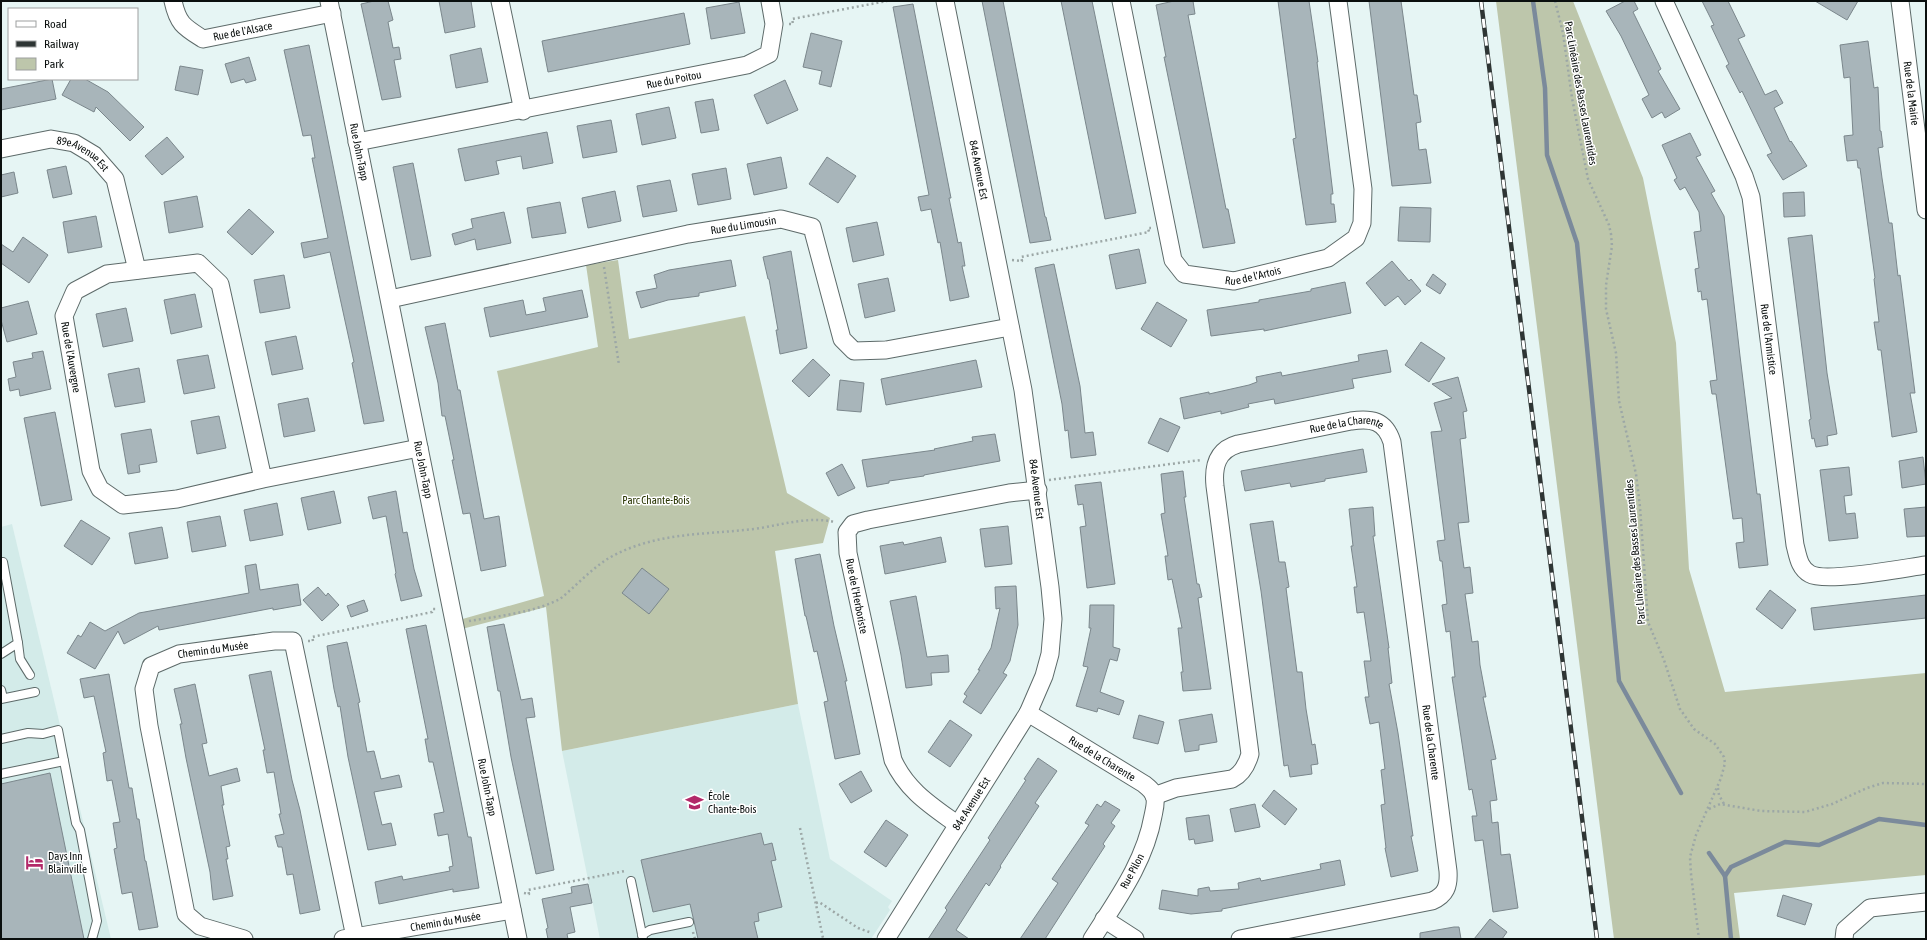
<svg xmlns="http://www.w3.org/2000/svg" width="1927" height="940" font-family="'Asap Condensed',sans-serif">
<style>
.built{fill:#d3ebe9}
.green{fill:#bdc6ab}
.lines{fill:none;stroke-linecap:round;stroke-linejoin:round}
.stream{stroke:#7b8a9b;stroke-width:4.5}
.building{fill:#a8b5ba;stroke:#7b878c}
.lane-casing{stroke:#5d6a69;stroke-width:10}
.street-casing{stroke:#5d6a69;stroke-width:19}
.path{stroke:#9ca7a6;stroke-width:2.5;stroke-dasharray:2 3;stroke-linecap:butt}
.lane{stroke:#fff;stroke-width:8}
.street{stroke:#fff;stroke-width:17}
.rail-casing{stroke:#2e3534;stroke-width:4.5}
.rail{stroke:#fff;stroke-width:3;stroke-dasharray:9;stroke-linecap:butt}
.labels{text-anchor:middle;stroke-width:3;stroke-linejoin:round;paint-order:stroke}
.street-label{font-size:11px;fill:#0a0f0e;stroke:#fff}
.park-label{font-size:11px;fill:#283401;stroke:#fff}
.poi-label{font-size:11px;fill:#0a0f0e;stroke:#fff;text-anchor:start}
</style>
<rect width="100%" height="100%" fill="#e6f5f4"/>
<g class="built">
<polygon points="12,524 111,939 1,939 1,527"/>
<polygon points="798,704 830,859 892,901 888,907 890,910 871,939 600,939 562,751"/>
</g>
<g class="green">
<polygon points="1496,1 1573,1 1643,178 1676,343 1689,569 1725,692 1926,673 1926,875 1734,893 1740,939 1614,939"/>
<polygon points="618,260 629,339 745,316 787,493 830,518 823,543 775,551 798,704 562,751 546,607 458,630 459,620 544,596 497,371 598,347 586,265"/>
</g>
<g class="lines">
<g class="stream">
<polyline points="1533,1 1545,88 1547,155 1577,243 1619,681 1681,793"/>
<polyline points="1709,853 1725,876 1731,939"/>
<polyline points="1725,876 1731,867 1785,842 1819,845 1879,819 1926,825"/>
</g>
</g>
<g class="building">
<polygon points="374,1 388,1 393,20 388,22 393,48 399,47 401,59 394,60 401,97 382,100 361,4"/>
<polygon points="439,1 471,1 475,27 445,33"/>
<polygon points="982,1 1003,1 1045,217 1046,217 1051,240 1030,243"/>
<polygon points="1061,1 1092,1 1136,213 1105,219"/>
<polygon points="1174,1 1193,1 1195,14 1188,15 1226,209 1228,209 1235,243 1203,248 1164,57 1166,57 1156,5"/>
<polygon points="1278,1 1309,1 1318,62 1317,62 1330,169 1333,194 1331,194 1331,204 1334,204 1336,222 1306,225 1293,139 1296,138"/>
<polygon points="1369,1 1401,1 1414,95 1417,95 1421,122 1416,123 1419,150 1426,149 1431,183 1392,186"/>
<polygon points="1625,1 1634,1 1638,9 1633,12 1661,69 1658,71 1680,109 1665,118 1662,112 1652,118 1642,99 1649,95 1621,36 1606,11"/>
<polygon points="1702,1 1728,1 1745,36 1738,39 1765,95 1776,90 1783,103 1774,108 1790,142 1791,141 1807,166 1783,180 1767,155 1772,153 1742,91 1740,93 1726,66 1729,64 1711,26 1714,25"/>
<polygon points="1815,1 1858,1 1847,20"/>
<polygon points="739,2 745,33 711,39 706,8"/>
<polygon points="913,4 951,198 949,198 958,243 961,242 965,266 962,266 969,297 950,301 940,242 938,243 931,209 921,211 918,197 929,195 893,7"/>
<polygon points="684,13 690,44 548,72 542,41"/>
<polygon points="811,33 842,41 831,87 819,84 822,71 803,67"/>
<polygon points="1868,41 1874,88 1878,87 1880,131 1881,131 1883,147 1878,148 1882,178 1889,223 1892,223 1898,276 1900,275 1915,393 1910,393 1917,432 1892,437 1881,350 1878,350 1874,322 1879,322 1874,279 1875,278 1860,168 1858,168 1857,160 1847,161 1844,136 1853,135 1850,77 1844,78 1840,45"/>
<polygon points="309,45 384,421 364,424 352,363 354,362 330,252 304,258 301,243 328,238 312,158 315,158 311,135 303,136 284,50"/>
<polygon points="481,48 488,82 456,88 450,55"/>
<polygon points="249,57 256,80 246,83 244,79 231,83 225,64"/>
<polygon points="180,66 203,70 198,95 175,90"/>
<polygon points="52,79 56,99 1,110 1,89"/>
<polygon points="71,79 85,79 108,92 144,127 130,141 96,107 94,112 62,95"/>
<polygon points="785,80 798,110 767,124 754,95"/>
<polygon points="713,99 719,130 701,133 695,102"/>
<polygon points="669,107 676,138 642,145 636,114"/>
<polygon points="611,120 617,152 583,158 577,126"/>
<polygon points="547,132 553,163 523,169 521,156 496,161 499,174 465,181 458,149"/>
<polygon points="1690,133 1701,155 1696,157 1715,191 1711,193 1724,216 1740,356 1757,494 1760,494 1768,565 1739,568 1736,543 1744,542 1742,518 1733,519 1716,394 1712,394 1710,381 1717,380 1707,299 1702,300 1701,291 1698,292 1695,269 1699,268 1694,232 1701,231 1699,212 1685,187 1680,190 1674,180 1677,178 1662,145"/>
<polygon points="167,137 184,157 162,175 145,156"/>
<polygon points="781,157 787,188 754,195 747,164"/>
<polygon points="827,157 856,176 838,203 809,184"/>
<polygon points="413,163 431,256 411,260 393,167"/>
<polygon points="66,166 72,194 53,198 47,170"/>
<polygon points="726,168 731,199 698,205 692,174"/>
<polygon points="14,172 18,193 1,197 1,175"/>
<polygon points="670,180 677,211 643,217 637,186"/>
<polygon points="615,191 621,221 588,228 582,198"/>
<polygon points="1804,192 1805,216 1784,217 1783,193"/>
<polygon points="197,196 203,227 169,233 164,202"/>
<polygon points="560,202 566,233 532,238 527,208"/>
<polygon points="1400,207 1431,208 1430,242 1398,241"/>
<polygon points="249,209 274,232 252,255 227,232"/>
<polygon points="504,212 511,243 477,250 475,239 455,245 452,234 473,228 471,219"/>
<polygon points="96,216 102,247 68,253 63,222"/>
<polygon points="877,222 884,255 853,262 846,228"/>
<polygon points="1812,235 1827,373 1837,434 1827,436 1828,445 1816,447 1814,438 1812,439 1809,420 1811,419 1788,238"/>
<polygon points="23,237 48,255 29,283 1,263 1,244 13,252"/>
<polygon points="1139,249 1146,283 1116,289 1109,255"/>
<polygon points="791,251 807,348 780,354 776,330 778,330 769,279 768,279 763,257"/>
<polygon points="731,260 736,286 699,293 699,296 668,300 641,308 636,292 657,288 654,275 669,270"/>
<polygon points="1392,261 1409,281 1411,279 1421,291 1405,305 1398,296 1385,306 1366,283"/>
<polygon points="1054,264 1080,386 1085,433 1093,432 1096,455 1071,458 1068,430 1065,431 1062,404 1035,268"/>
<polygon points="1433,274 1446,284 1440,294 1426,285"/>
<polygon points="284,275 290,308 260,313 254,280"/>
<polygon points="888,278 895,311 865,318 858,284"/>
<polygon points="1345,282 1351,313 1264,331 1264,329 1211,336 1207,310 1259,302 1259,300 1311,291 1311,289"/>
<polygon points="582,290 588,317 490,337 484,308 523,300 526,315 546,311 543,298"/>
<polygon points="195,294 202,327 171,334 164,300"/>
<polygon points="28,301 37,334 7,342 1,320 1,308"/>
<polygon points="1157,302 1187,320 1171,347 1141,329"/>
<polygon points="126,308 133,341 103,347 96,314"/>
<polygon points="445,323 458,390 460,390 484,519 499,516 506,566 481,571 470,513 463,514 452,460 454,460 445,416 442,416 438,383 425,327"/>
<polygon points="296,336 303,369 272,375 265,342"/>
<polygon points="1421,342 1445,358 1429,382 1405,365"/>
<polygon points="1387,350 1391,372 1352,379 1354,388 1275,404 1274,399 1248,404 1249,407 1221,414 1221,411 1184,419 1180,398 1209,392 1209,394 1249,385 1257,382 1256,377 1281,372 1282,376 1359,361 1358,355"/>
<polygon points="43,351 51,389 20,396 19,389 10,391 8,379 16,377 13,362 33,358 32,353"/>
<polygon points="208,355 215,388 184,394 177,360"/>
<polygon points="813,359 830,375 809,397 792,381"/>
<polygon points="976,360 982,387 886,405 881,379"/>
<polygon points="139,368 145,402 115,407 108,374"/>
<polygon points="1458,377 1467,411 1463,412 1466,438 1460,439 1469,522 1458,523 1464,568 1470,567 1473,593 1465,594 1472,642 1478,641 1480,665 1486,697 1483,697 1496,759 1491,760 1497,800 1490,801 1492,823 1498,822 1501,855 1510,854 1518,908 1493,912 1483,840 1475,841 1472,816 1477,816 1472,789 1469,790 1452,677 1455,677 1450,631 1446,632 1442,605 1447,604 1442,561 1440,561 1437,541 1445,540 1431,432 1442,431 1434,403 1452,398 1432,384"/>
<polygon points="840,380 864,383 861,412 837,410"/>
<polygon points="308,398 315,431 284,437 278,404"/>
<polygon points="55,412 72,500 41,506 24,418"/>
<polygon points="219,416 226,448 197,454 191,421"/>
<polygon points="1160,418 1180,427 1168,452 1148,443"/>
<polygon points="151,429 157,462 139,465 140,472 128,474 121,434"/>
<polygon points="995,434 1000,461 924,475 924,476 889,481 889,483 867,487 862,460 935,450 934,449 973,441 972,437"/>
<polygon points="1363,449 1367,472 1325,479 1325,481 1291,487 1290,483 1245,491 1241,471"/>
<polygon points="1923,457 1926,484 1902,488 1899,461"/>
<polygon points="842,464 855,488 838,496 826,473"/>
<polygon points="1849,467 1852,495 1844,496 1846,514 1855,513 1858,538 1829,541 1820,470"/>
<polygon points="1183,471 1186,497 1184,497 1197,584 1199,584 1202,597 1198,598 1211,689 1183,691 1181,672 1183,672 1178,628 1182,628 1172,579 1168,580 1165,556 1168,556 1161,514 1165,513 1161,474"/>
<polygon points="1101,482 1115,584 1087,588 1080,527 1086,526 1083,504 1078,505 1075,485"/>
<polygon points="334,491 341,523 308,530 301,498"/>
<polygon points="396,491 403,533 407,532 414,569 422,596 401,601 395,574 396,573 386,516 373,519 368,497"/>
<polygon points="277,503 283,535 250,541 244,510"/>
<polygon points="1373,507 1375,536 1373,536 1389,648 1388,648 1392,683 1389,684 1398,733 1413,836 1411,836 1418,871 1391,877 1385,848 1386,848 1381,805 1385,804 1381,770 1385,769 1379,722 1370,724 1365,697 1369,697 1364,661 1371,661 1364,612 1357,613 1354,587 1357,587 1351,546 1353,546 1349,509"/>
<polygon points="1926,507 1926,536 1907,537 1904,509"/>
<polygon points="220,516 226,546 192,552 187,522"/>
<polygon points="81,520 110,538 92,565 64,546"/>
<polygon points="1273,521 1279,562 1285,562 1289,587 1286,588 1297,672 1302,672 1306,709 1312,745 1315,744 1318,764 1311,765 1312,774 1290,777 1288,765 1284,766 1261,591 1250,524"/>
<polygon points="1008,526 1012,564 985,567 980,529"/>
<polygon points="162,527 168,558 135,564 129,533"/>
<polygon points="941,537 946,562 885,574 880,546 903,542 904,545"/>
<polygon points="820,554 834,626 847,681 845,681 860,754 835,759 824,702 828,701 817,651 814,652 806,616 805,616 795,559"/>
<polygon points="256,564 260,590 298,584 301,605 273,610 273,608 159,630 158,626 124,644 118,631 95,669 67,653 78,635 81,637 90,622 105,631 139,613 249,593 245,566"/>
<polygon points="642,568 669,589 649,614 622,593"/>
<polygon points="1016,586 1018,625 1010,661 1003,673 1007,675 981,714 963,702 967,696 964,694 980,670 978,670 991,648 1000,608 996,609 995,587"/>
<polygon points="318,587 326,596 328,593 339,605 322,621 303,600"/>
<polygon points="1770,590 1796,610 1782,629 1756,609"/>
<polygon points="1926,595 1926,618 1814,630 1811,608"/>
<polygon points="916,596 927,657 948,655 949,672 931,673 932,685 906,688 901,655 890,601"/>
<polygon points="364,600 368,611 351,617 347,606"/>
<polygon points="1090,605 1114,605 1113,647 1120,649 1117,661 1110,659 1100,692 1124,701 1119,715 1098,708 1097,712 1076,706 1088,667 1083,666 1091,628 1089,628"/>
<polygon points="504,624 521,700 532,698 535,717 526,718 554,870 536,874 511,757 500,691 498,691 487,627"/>
<polygon points="426,625 468,837 471,837 479,888 453,892 453,889 379,904 375,882 402,876 403,880 450,871 449,867 453,866 448,834 438,836 434,814 444,812 433,762 429,762 425,739 428,739 406,629"/>
<polygon points="347,642 360,702 358,703 367,752 374,751 381,779 399,775 402,787 374,792 382,825 391,823 396,845 368,850 348,757 340,706 338,707 334,689 327,646"/>
<polygon points="271,671 292,780 300,810 320,910 300,914 293,874 287,875 282,847 278,847 275,836 284,834 279,814 281,814 274,772 267,773 263,750 265,750 249,675"/>
<polygon points="109,674 129,788 132,788 137,819 139,819 145,861 146,861 158,927 139,930 132,892 122,894 114,849 117,848 113,823 120,822 112,780 107,781 103,753 106,752 94,696 84,698 80,679"/>
<polygon points="195,684 207,743 202,744 209,776 237,768 240,781 221,786 224,805 222,805 230,846 226,847 228,859 226,859 233,896 213,900 210,872 186,758 180,724 182,724 174,689"/>
<polygon points="1212,714 1217,742 1199,745 1199,750 1185,752 1179,720"/>
<polygon points="1139,715 1164,722 1158,744 1133,738"/>
<polygon points="950,720 972,735 950,767 928,752"/>
<polygon points="1038,758 1057,771 1035,803 1039,806 1000,866 1001,867 989,886 986,883 956,930 969,939 928,939 947,910 945,908 990,840 988,838 1026,780 1024,779"/>
<polygon points="861,771 872,791 851,803 839,784"/>
<polygon points="50,773 84,939 1,939 1,784"/>
<polygon points="1274,790 1297,809 1285,825 1262,806"/>
<polygon points="1105,801 1120,810 1111,823 1115,826 1103,844 1105,846 1045,939 1020,939 1058,883 1052,879 1089,825 1085,823 1097,804 1101,807"/>
<polygon points="1255,804 1260,827 1235,832 1230,809"/>
<polygon points="1209,815 1213,841 1195,844 1194,839 1189,840 1186,818"/>
<polygon points="886,820 908,835 886,867 864,852"/>
<polygon points="761,833 764,845 772,843 776,860 771,861 782,907 758,913 759,921 754,922 758,939 698,939 690,904 653,912 641,860"/>
<polygon points="1340,860 1345,885 1222,909 1222,911 1191,914 1159,909 1162,890 1198,896 1198,889 1209,887 1210,891 1239,889 1238,883 1260,878 1261,881 1321,869 1320,864"/>
<polygon points="588,884 592,903 570,907 575,932 567,934 568,939 548,939 546,929 548,928 542,899 572,893 571,887"/>
<polygon points="1783,895 1812,904 1805,925 1777,916"/>
<polygon points="1490,919 1507,932 1502,939 1474,939"/>
<polygon points="1454,927 1459,927 1461,939 1420,939 1420,933"/>
</g>
<g class="lines">
<defs>
<g id="lane">
<polyline points="18,643 20,659 30,675"/>
<polyline points="1,654 18,643 3,562"/>
<polyline points="1,690 3,698"/>
<polyline points="1,699 35,692"/>
<polyline points="1,739 28,733 43,734 58,730 76,823 80,830 97,921 92,939"/>
<polyline points="1,774 64,761"/>
<polyline points="631,881 643,939"/>
<polyline points="642,935 650,930 689,922"/>
</g>
<g id="street">
<path id="s1" d="M173 1C178 24 184 27 203 39L332 13"/>
<path id="s2" d="M329 1 518 939"/>
<polyline points="500,1 523,111"/>
<path id="s3" d="M1121 1 1173 260 1184 274 1234 281 1328 258 1356 238 1362 223 1363 189 1338 1"/>
<path id="s4" d="M1664 1 1744 176 1751 197 1795 545C1798 556 1799 568 1810 574 1826 583 1904 568 1926 565"/>
<path id="s5" d="M1900 1 1926 210"/>
<path id="s6" d="M357 142 747 65 769 54 774 24 770 1"/>
<path id="s7" d="M1 149 51 139 74 143 94 155 115 179 137 270"/>
<path id="s8" d="M390 299 688 234 781 219 812 227 842 339 854 351 886 350 1010 327"/>
<path id="s9" d="M263 479 220 284 198 263 107 274 75 291 64 316 91 471 100 489 123 505 177 499 263 479 419 448"/>
<path id="s10" d="M1028 713 1144 784C1149 788 1154 792 1155 798 1156 804 1154 811 1153 816 1145 862 1116 901 1092 939"/>
<path id="s11" d="M1154 796 1176 788 1232 779C1242 774 1247 765 1250 754L1215 486C1213 467 1217 450 1238 444L1351 421C1371 418 1385 420 1392 442L1448 871C1449 886 1446 895 1432 901L1240 939"/>
<path d="M958 825C932 806 907 791 893 760L848 553 847 532 853 524 868 520 1009 493 1038 490"/>
<polyline points="1104,919 1135,939"/>
<path id="s12" d="M244 939 200 926 186 914 149 726 144 689 151 666 179 654 274 641H293L355 937"/>
<path id="s13" d="M343 939 512 910"/>
<path id="s14" d="M886 939 1028 713 1044 676 1050 654 1053 619 1050 587 1023 390 945 1"/>
<polyline points="1844,939 1845,930 1870,908 1926,902"/>
</g>
</defs>
<use href="#lane" class="lane-casing"/>
<use href="#street" class="street-casing"/>
<g class="path">
<polyline points="1555,1 1563,33 1572,98 1588,179 1609,225 1611,234 1612,246 1606,285 1606,309 1616,353 1619,401 1636,474 1640,507 1648,622 1664,660 1680,709 1694,729 1715,744 1724,757 1725,763 1721,778 1696,835 1690,857 1691,874 1699,939"/>
<polyline points="789,24 793,24 792,19 887,1"/>
<polyline points="1012,260 1022,261 1021,257 1149,232 1148,228 1151,228"/>
<polyline points="604,267 619,365"/>
<polyline points="1049,480 1201,460"/>
<path d="M469 621C499 616 532 613 560 599 576 586 591 569 609 558 655 532 703 535 754 529 782 525 807 516 835 522"/>
<polyline points="308,641 313,641 312,637 432,612 433,609 437,609"/>
<polyline points="1718,788 1719,795 1724,804"/>
<polyline points="1709,809 1720,804 1761,811 1805,812 1832,804 1867,788 1883,783 1926,784"/>
<polyline points="800,828 823,938"/>
<polyline points="524,893 529,894 528,890 625,871"/>
<polyline points="816,903 819,902 858,928 872,933"/>
<polyline points="693,932 695,939"/>
</g>
<use href="#lane" class="lane"/>
<use href="#street" class="street"/>
<defs>
<polyline id="rail" points="1481,1 1597,939"/>
</defs>
<use href="#rail" class="rail-casing"/>
<use href="#rail" class="rail"/>
</g>
<defs>
<symbol id="school-bare" viewBox="-9 -9 18 18"><path d="M0-5L7-2L0 1L-7-2ZM-4 1L0 2.5L4 1V4Q0 6-4 4Z" fill="#b22969" stroke="#fff" stroke-width="2.5" paint-order="stroke"/></symbol>
<symbol id="hotel-bare" viewBox="-9 -9 18 18"><path d="M-6-4.5h1.5V1H6V5H4.5V3h-9V5H-6ZM-4 0a1.8 1.8 0 1 1 3.6 0ZM.5 0V-2.5h3Q6-2.5 6 0Z" fill="#b22969" stroke="#fff" stroke-width="2.5" paint-order="stroke"/></symbol>
</defs>
<g fill-rule="evenodd">
<use href="#school-bare" x="682" y="790" width="25" height="25"/>
<use href="#hotel-bare" x="22" y="850" width="25" height="25"/>
</g>
<g class="labels">
<g class="street-label">
<text dy="4" stroke="none"><textPath href="#s1" startOffset="91">Rue de l'Alsace</textPath></text>
<text dy="4" stroke="none"><textPath href="#s6" startOffset="323">Rue du Poitou</textPath></text>
<text transform="translate(1581 93) rotate(80)" y="4">Parc Linéaire des Basses Laurentides</text>
<text dy="4" stroke="none"><textPath href="#s5" startOffset="93">Rue de la Mairie</textPath></text>
<text dy="4" stroke="none"><textPath href="#s2" startOffset="154">Rue John-Tapp</textPath></text>
<text dy="4" stroke="none"><textPath href="#s7" startOffset="87">89e Avenue Est</textPath></text>
<text transform="translate(979 170) rotate(79)" y="4">84e Avenue Est</text>
<text dy="4" stroke="none"><textPath href="#s8" startOffset="361">Rue du Limousin</textPath></text>
<text dy="4" stroke="none"><textPath href="#s3" startOffset="352">Rue de l'Artois</textPath></text>
<text dy="4" stroke="none"><textPath href="#s4" startOffset="358">Rue de l'Armistice</textPath></text>
<text dy="4" stroke="none"><textPath href="#s9" startOffset="427">Rue de l'Auvergne</textPath></text>
<text dy="4" stroke="none"><textPath href="#s11" startOffset="546">Rue de la Charente</textPath></text>
<text dy="4" stroke="none"><textPath href="#s2" startOffset="478">Rue John-Tapp</textPath></text>
<text transform="translate(1037 489) rotate(83)" y="4">84e Avenue Est</text>
<text transform="translate(1635 552) rotate(-95)" y="4">Parc Linéaire des Basses Laurentides</text>
<text transform="translate(857 596) rotate(79)" y="4">Rue de l'Herboriste</text>
<text dy="4" stroke="none"><textPath href="#s12" startOffset="382">Chemin du Musée</textPath></text>
<text dy="4" stroke="none"><textPath href="#s11" startOffset="905">Rue de la Charente</textPath></text>
<text dy="4" stroke="none"><textPath href="#s10" startOffset="87">Rue de la Charente</textPath></text>
<text dy="4" stroke="none"><textPath href="#s2" startOffset="802">Rue John-Tapp</textPath></text>
<text dy="4" stroke="none"><textPath href="#s14" startOffset="160">84e Avenue Est</textPath></text>
<text transform="translate(1132 871) rotate(-62)" y="4">Rue Pilon</text>
<text dy="4" stroke="none"><textPath href="#s13" startOffset="104">Chemin du Musée</textPath></text>
</g>
<g class="park-label">
<text x="656" y="504">Parc Chante-Bois</text>
</g>
<g class="poi-label">
<text x="708" y="800">École<tspan x="708" dy="13">Chante-Bois</tspan></text>
<text x="48" y="860">Days Inn<tspan x="48" dy="13">Blainville</tspan></text>
</g>
</g>
<rect width="1927" height="940" fill="none" stroke="#0a0f0e" stroke-width="4"/>
<rect x="8" y="8" width="130" height="72" fill="#ffffff" stroke="#9d9f9f"/>
<rect x="16" y="21" width="20" height="6" fill="#ffffff" stroke="#9d9f9f"/>
<text x="44" y="28" font-size="12" fill="#0a0f0e">Road</text>
<rect x="16" y="41" width="20" height="6" fill="#2e3534" stroke="#9d9f9f"/>
<text x="44" y="48" font-size="12" fill="#0a0f0e">Railway</text>
<rect x="16" y="58" width="20" height="12" fill="#bdc6ab" stroke="#9d9f9f"/>
<text x="44" y="68" font-size="12" fill="#0a0f0e">Park</text>
</svg>
